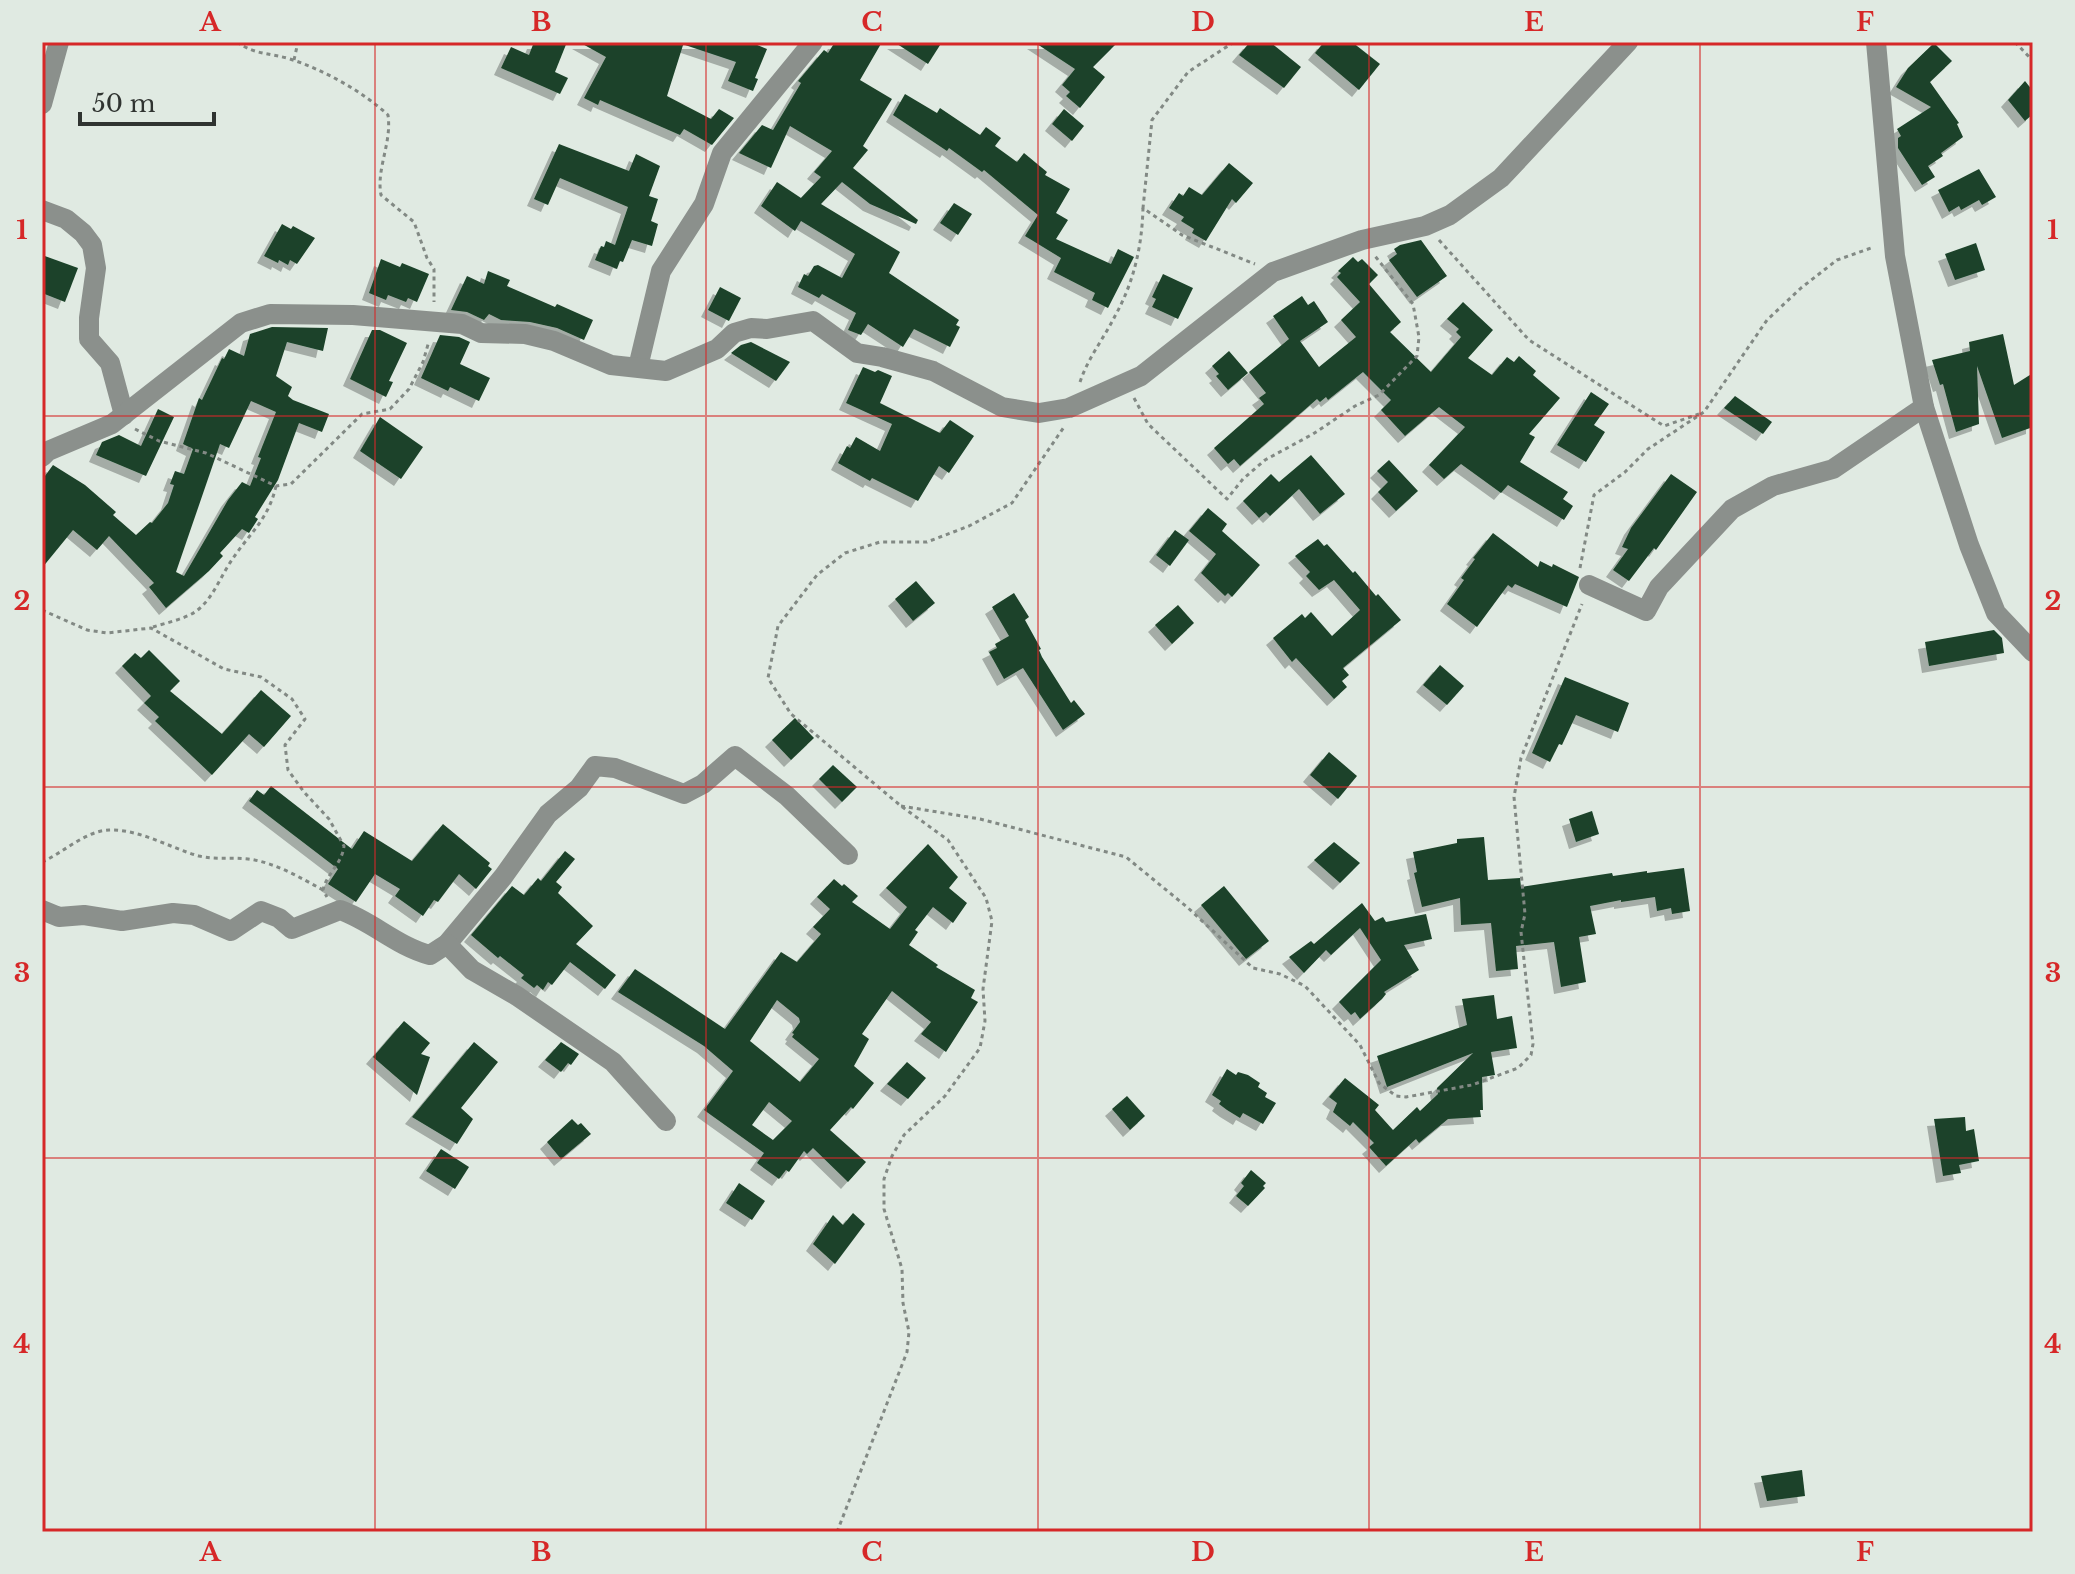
<svg xmlns="http://www.w3.org/2000/svg" width="2075" height="1574" font-family="'Libre Baskerville',serif">
<style>
.building{fill:#1b4329;fill-rule:evenodd;filter:url(#shadow)}
.lines{fill:none;stroke-linecap:round;stroke-linejoin:round}
.path{stroke:#828984;stroke-width:3;stroke-dasharray:4 4;stroke-linecap:butt}
.minor{stroke:#8b908c;stroke-width:20}
.grid{fill:none;stroke:#d62828;stroke-width:2;stroke-opacity:0.55}
.neatline{fill:none;stroke:#d62828;stroke-width:3}
.grid-label{font-size:26px;text-anchor:middle;font-weight:bold;fill:#d62828}
</style>
<defs>
<filter id="shadow"><feDropShadow dx="-7" dy="7" stdDeviation="0" flood-color="#0004"/></filter>
</defs>
<rect width="100%" height="100%" fill="#e0eae2"/>
<g class="building">
<polygon points="534,42 567,42 555,72 568,78 560,94 501,68 511,47 529,55"/>
<polygon points="579,42 684,42 667,96 711,119 719,109 734,118 712,145 684,129 680,135 600,100 598,105 584,98 606,57"/>
<polygon points="685,42 750,42 767,49 755,78 758,79 753,91 728,81 736,62 685,45"/>
<polygon points="835,42 882,42 860,80 892,99 863,146 868,150 853,168 918,220 916,224 870,204 842,182 821,204 900,252 889,273 959,320 956,325 960,327 950,347 914,329 903,347 868,324 861,335 848,330 856,313 822,294 819,298 798,287 804,274 808,276 814,266 818,265 842,278 855,254 801,221 795,231 761,206 777,182 801,198 821,177 814,172 832,151 790,126 771,168 739,153 762,125 773,130 801,83 798,81 824,50 828,53"/>
<polygon points="894,42 942,42 928,64"/>
<polygon points="1034,42 1118,42 1093,67 1105,77 1080,108 1066,96 1070,92 1062,85 1075,69"/>
<polygon points="1250,42 1270,42 1301,67 1284,88 1239,55"/>
<polygon points="1324,42 1352,42 1380,64 1359,90 1315,53"/>
<polygon points="1934,43 1952,61 1930,82 1959,123 1957,124 1963,137 1941,153 1943,156 1928,166 1935,177 1922,185 1898,148 1898,138 1901,136 1897,129 1931,107 1896,87 1908,68"/>
<polygon points="2025,81 2033,91 2033,114 2025,121 2008,100"/>
<polygon points="905,94 937,113 940,108 980,135 986,127 1001,138 995,146 1017,162 1024,153 1047,172 1045,175 1070,189 1056,213 1068,220 1056,239 1111,264 1118,249 1134,257 1108,308 1092,300 1095,293 1054,272 1061,258 1025,236 1038,215 984,170 982,172 949,148 947,151 893,115"/>
<polygon points="1064,109 1084,126 1072,141 1052,124"/>
<polygon points="559,144 629,171 636,154 660,166 649,196 658,199 651,221 658,224 652,246 632,240 623,262 620,261 617,269 595,260 601,246 604,247 606,241 615,245 628,207 560,178 548,205 534,199"/>
<polygon points="1229,163 1253,183 1236,203 1232,199 1206,241 1192,233 1194,229 1181,221 1184,217 1169,208 1179,193 1183,196 1189,187 1202,195"/>
<polygon points="1979,169 1996,197 1982,205 1979,200 1961,210 1959,206 1949,212 1938,190"/>
<polygon points="954,203 972,214 958,235 940,223"/>
<polygon points="282,224 291,229 293,226 315,238 297,264 290,260 288,265 279,260 278,263 264,256"/>
<polygon points="1421,240 1447,276 1417,297 1389,260 1397,254 1394,249 1400,245"/>
<polygon points="1976,243 1985,270 1955,280 1945,254"/>
<polygon points="42,255 78,268 65,302 42,293"/>
<polygon points="1353,257 1358,262 1362,259 1378,275 1369,284 1401,322 1390,332 1431,372 1461,337 1456,332 1459,329 1447,319 1463,302 1493,330 1468,358 1492,375 1507,357 1514,362 1519,356 1536,371 1533,375 1560,398 1529,434 1535,437 1520,462 1568,492 1563,499 1573,506 1564,520 1508,485 1501,493 1461,464 1444,479 1429,465 1465,427 1439,407 1405,436 1381,410 1391,400 1363,372 1328,400 1326,397 1320,402 1317,399 1240,466 1234,459 1228,464 1214,448 1264,404 1259,398 1266,393 1249,372 1289,339 1273,316 1302,296 1308,305 1314,301 1328,322 1300,341 1319,367 1356,337 1341,320 1360,302 1337,277 1341,273 1338,271"/>
<polygon points="381,259 400,267 402,263 429,274 417,302 408,298 406,302 388,295 386,300 369,293"/>
<polygon points="488,271 510,280 507,286 555,307 557,304 593,320 584,340 557,328 530,322 501,320 489,314 484,320 467,312 451,310 467,276 484,284"/>
<polygon points="1163,274 1193,288 1178,319 1152,307 1156,299 1152,297"/>
<polygon points="720,287 741,298 729,321 708,310"/>
<path d="M272 327 328 328 323 351 287 342 276 376 292 387 288 396 293 400 329 414 322 432 299 423 278 480 255 517 258 519 249 533 242 529 220 553 223 556 209 571 166 608 149 587 154 583 109 536 97 550 73 530 42 568V480L53 465 85 485 116 512 113 515 136 535 150 522 152 523 168 503 174 485 170 484 175 471 184 474 193 449 183 444 199 398 202 400 222 358 224 359 229 349 244 356 250 334ZM251 401 276 412 258 457 261 458 250 486 242 482 228 500 184 576 176 572 220 444 229 448Z"/>
<polygon points="372,330 380,330 407,343 389,381 393,382 386,397 350,379"/>
<polygon points="2003,334 2014,385 2033,373 2033,427 2002,438 1977,366 1979,424 1956,432 1943,384 1940,385 1932,360 1970,351 1969,342"/>
<polygon points="440,335 459,337 470,342 460,364 490,378 479,401 450,387 448,391 421,378"/>
<polygon points="751,342 790,362 776,381 731,353 741,345"/>
<polygon points="1229,351 1248,373 1228,390 1216,376 1219,374 1212,366"/>
<polygon points="863,367 875,372 878,370 892,376 880,403 940,433 950,420 974,436 949,473 939,466 918,501 872,478 870,481 838,463 847,446 850,448 856,437 880,451 892,424 846,403"/>
<polygon points="1591,392 1609,404 1594,425 1605,432 1586,462 1557,445"/>
<polygon points="1735,396 1772,422 1763,434 1724,408"/>
<polygon points="158,409 174,417 146,476 96,455 102,442 119,435 141,446"/>
<polygon points="380,417 423,447 401,479 360,451"/>
<polygon points="1311,455 1345,494 1320,514 1299,489 1270,516 1266,512 1259,518 1243,501 1271,474 1279,482"/>
<polygon points="1389,460 1418,491 1396,511 1378,492 1388,482 1377,471"/>
<polygon points="1671,474 1697,492 1656,550 1654,548 1629,581 1613,570 1628,549 1622,547 1631,528"/>
<polygon points="1208,508 1227,524 1222,531 1260,565 1232,597 1228,593 1225,596 1201,573 1216,554 1189,531"/>
<polygon points="1175,530 1189,540 1170,566 1156,555"/>
<polygon points="1493,533 1538,567 1540,561 1552,567 1553,564 1579,577 1567,607 1515,584 1512,588 1508,585 1477,627 1447,604 1464,580 1461,578 1475,559 1473,558"/>
<polygon points="1318,539 1324,546 1327,544 1353,573 1355,571 1376,596 1378,594 1401,620 1343,668 1349,675 1342,681 1347,687 1334,699 1296,658 1292,662 1273,638 1302,614 1305,618 1311,612 1332,636 1360,610 1334,580 1319,590 1306,576 1310,572 1295,556"/>
<polygon points="916,581 935,603 913,621 895,599"/>
<polygon points="1014,593 1029,617 1025,620 1041,649 1039,650 1042,657 1071,703 1074,700 1085,714 1063,730 1023,668 1004,679 989,652 997,648 995,644 1009,636 992,607"/>
<polygon points="1178,605 1194,623 1172,644 1155,625"/>
<polygon points="1994,630 2002,638 2004,653 1929,666 1925,642"/>
<polygon points="149,650 180,681 170,691 222,734 261,690 291,716 264,747 249,734 212,775 155,721 159,717 144,703 151,696 122,666 135,653 141,658"/>
<polygon points="1440,665 1464,686 1447,705 1423,685"/>
<polygon points="1565,677 1629,703 1618,732 1576,715 1562,745 1559,744 1550,762 1532,753"/>
<polygon points="795,718 814,738 791,760 772,740"/>
<polygon points="1329,752 1357,776 1338,799 1310,775"/>
<polygon points="833,765 857,787 842,802 819,779"/>
<polygon points="271,786 352,849 364,831 412,861 443,824 490,863 488,866 492,869 476,889 459,874 438,902 434,900 423,916 395,896 400,889 375,874 356,902 328,884 338,869 249,801 257,790 264,795"/>
<polygon points="1592,811 1599,834 1576,842 1569,819"/>
<polygon points="1484,837 1488,880 1520,878 1521,887 1612,873 1613,876 1647,871 1647,873 1684,868 1690,911 1672,914 1671,908 1657,911 1655,897 1621,902 1621,900 1590,906 1596,934 1579,937 1586,982 1561,987 1554,942 1516,946 1518,969 1496,971 1491,923 1461,925 1460,898 1422,907 1414,873 1417,872 1413,852 1457,843 1457,839"/>
<polygon points="1334,842 1360,863 1340,883 1314,860"/>
<path d="M928 844 958 877 949 888 967 903 953 923 933 907 915 930 918 932 909 945 938 965 936 967 975 990 971 998 978 1002 946 1052 921 1034 931 1022 892 991 862 1034 869 1039 854 1066 874 1083 853 1109 851 1107 830 1130 866 1162 848 1182 813 1148 807 1154 804 1151 789 1172 786 1170 779 1179 757 1163 764 1153 704 1110 733 1071 704 1046 618 992 635 969 725 1029 781 952 797 962 821 934 813 927 830 909 817 897 834 879 842 886 844 884 858 896 852 902 890 929 907 907 886 888ZM777 1000 799 1018 800 1022 792 1033 794 1034 792 1037 819 1059 800 1082 750 1041ZM769 1102 792 1121 773 1140 752 1125Z"/>
<polygon points="565,851 575,859 556,882 562,887 558,893 593,926 576,944 616,975 605,989 570,962 552,985 548,982 543,990 537,985 534,988 521,978 524,975 500,956 498,958 471,935 512,886 524,895 538,878 541,881"/>
<polygon points="1224,886 1269,941 1246,959 1201,905"/>
<polygon points="1362,903 1375,921 1383,917 1386,922 1426,914 1432,939 1404,945 1419,970 1384,992 1386,994 1382,999 1360,1019 1355,1012 1351,1015 1339,1002 1381,960 1360,928 1331,955 1326,950 1304,973 1289,957 1311,941 1314,944"/>
<polygon points="1494,995 1497,1019 1512,1016 1517,1048 1491,1052 1495,1075 1482,1077 1483,1110 1480,1110 1481,1117 1448,1119 1419,1143 1416,1139 1386,1166 1369,1147 1374,1143 1353,1122 1350,1126 1333,1112 1337,1103 1329,1097 1345,1078 1379,1105 1375,1110 1393,1130 1417,1107 1420,1111 1438,1094 1437,1088 1473,1053 1387,1087 1377,1056 1467,1025 1462,999"/>
<polygon points="404,1021 430,1043 421,1054 430,1057 417,1095 373,1057"/>
<polygon points="474,1042 498,1062 461,1108 473,1119 457,1144 412,1117"/>
<polygon points="561,1042 579,1054 571,1065 568,1063 561,1072 545,1060"/>
<polygon points="907,1062 926,1078 908,1099 887,1084"/>
<polygon points="1227,1069 1236,1075 1238,1072 1248,1075 1260,1083 1258,1087 1267,1093 1265,1097 1276,1103 1263,1124 1243,1113 1240,1118 1227,1110 1219,1104 1221,1101 1212,1095"/>
<polygon points="1127,1096 1145,1116 1130,1130 1112,1109"/>
<polygon points="1965,1117 1966,1131 1974,1129 1979,1161 1959,1165 1961,1173 1943,1176 1934,1119"/>
<polygon points="572,1119 578,1125 581,1123 591,1134 561,1159 547,1142"/>
<polygon points="441,1149 469,1167 455,1189 426,1171"/>
<polygon points="1251,1170 1266,1183 1263,1186 1265,1188 1248,1206 1236,1196 1244,1186 1241,1183"/>
<polygon points="739,1183 765,1201 752,1220 726,1203"/>
<polygon points="853,1213 865,1224 835,1264 813,1244 833,1215 843,1225"/>
<polygon points="1802,1470 1805,1496 1767,1501 1761,1476"/>
</g>
<g class="lines">
<g class="path">
<path d="M237 42C255 55 271 53 290 59 324 70 362 91 388 115 392 143 376 169 381 195L414 222 427 258 434 269V302"/>
<polyline points="1234,42 1188,72 1152,120 1143,208 1182,235 1255,264"/>
<polyline points="2015,42 2033,61"/>
<polyline points="294,60 298,42"/>
<polyline points="1439,240 1529,340 1664,426 1699,414"/>
<path d="M1080 382C1088 358 1104 338 1115 316 1134 282 1142 246 1143 208"/>
<polyline points="1134,398 1148,424 1227,499 1243,479 1265,460 1313,434 1355,406 1379,395 1417,356 1419,337 1413,304 1375,256"/>
<polyline points="135,429 159,441 206,453 276,486 291,484 362,414 390,409 409,389 423,362 429,341"/>
<polyline points="1580,568 1594,495 1625,472 1648,449 1704,412 1767,320 1801,288 1837,260 1874,247"/>
<path d="M42 610 87 630 107 633 151 628 224 669 261 677 292 699 305 719 285 745 288 770 304 792 329 819 344 846C342 864 327 873 323 890L327 897"/>
<path d="M153 627C166 623 184 619 195 612 211 601 218 582 228 566 246 536 268 522 276 486"/>
<polyline points="901,806 980,819 1126,857 1187,907 1253,968 1280,974 1305,986 1360,1045 1379,1083 1396,1096 1406,1097 1472,1085 1518,1068 1531,1055 1533,1044 1521,932 1525,914 1514,797 1521,758 1582,604"/>
<path d="M42 862C63 853 85 831 109 830 140 829 170 848 199 856 216 860 231 857 248 859 274 862 301 878 323 890"/>
<polyline points="837,1532 907,1352 909,1332 903,1303 902,1269 884,1209 884,1179 892,1156 904,1135 945,1096 980,1048 985,1021 983,989 992,921 986,898 948,840 901,806 791,714 768,678 778,626 817,575 845,553 880,542 927,542 969,526 1012,503 1064,427"/>
</g>
<g class="minor">
<polyline points="42,104 59,42"/>
<polyline points="42,210 66,219 83,233 92,245 96,268 89,318 89,339 110,363 124,415"/>
<polyline points="638,367 661,271 704,204 722,153 813,42"/>
<polyline points="1924,407 1969,545 1996,613 2033,652"/>
<polyline points="42,457 48,451 112,424 241,323 270,314 353,315 462,324 481,333 525,334 554,341 611,365 666,371 717,349 734,333 751,328 767,329 813,321 857,353 882,357 933,371 1002,407 1039,413 1069,408 1141,376 1273,272 1362,240 1425,226 1450,215 1501,178 1628,42"/>
<polyline points="1589,585 1646,611 1659,587 1732,509 1773,486 1833,469 1924,407 1895,256 1876,42"/>
<path d="M42 910 59 917 84 915 122 921 173 913 194 915 231 931 261 911 279 918 292 929 340 910C372 921 396 946 430 955L447 944 503 877 548 814 579 788 595 766 615 768 684 794 703 784 735 756 787 796 848 855"/>
<polyline points="447,944 472,970 517,996 613,1062 666,1121"/>
</g>
</g>
<path class="grid" d="M375 42V1532M706 42V1532M1038 42V1532M1369 42V1532M1700 42V1532M42 416H2033M42 787H2033M42 1158H2033"/>
<rect width="2075" height="1574" fill="none" stroke="#e0eae2" stroke-width="88"/>
<path d="M80 112v12h134v-12" fill="none" stroke="#303431" stroke-width="4"/>
<text x="92" y="112" font-size="24" fill="#303431" stroke="#e0eae2" stroke-width="6" paint-order="stroke">50 m</text>
<rect x="44" y="44" width="1987" height="1486" class="neatline"/>
<g class="grid-label">
<text x="210" y="31">A</text>
<text x="541" y="31">B</text>
<text x="872" y="31">C</text>
<text x="1203" y="31">D</text>
<text x="1534" y="31">E</text>
<text x="1865" y="31">F</text>
<text x="22" y="239">1</text>
<text x="2053" y="239">1</text>
<text x="22" y="610">2</text>
<text x="2053" y="610">2</text>
<text x="22" y="982">3</text>
<text x="2053" y="982">3</text>
<text x="22" y="1353">4</text>
<text x="2053" y="1353">4</text>
<text x="210" y="1561">A</text>
<text x="541" y="1561">B</text>
<text x="872" y="1561">C</text>
<text x="1203" y="1561">D</text>
<text x="1534" y="1561">E</text>
<text x="1865" y="1561">F</text>
</g>
</svg>
